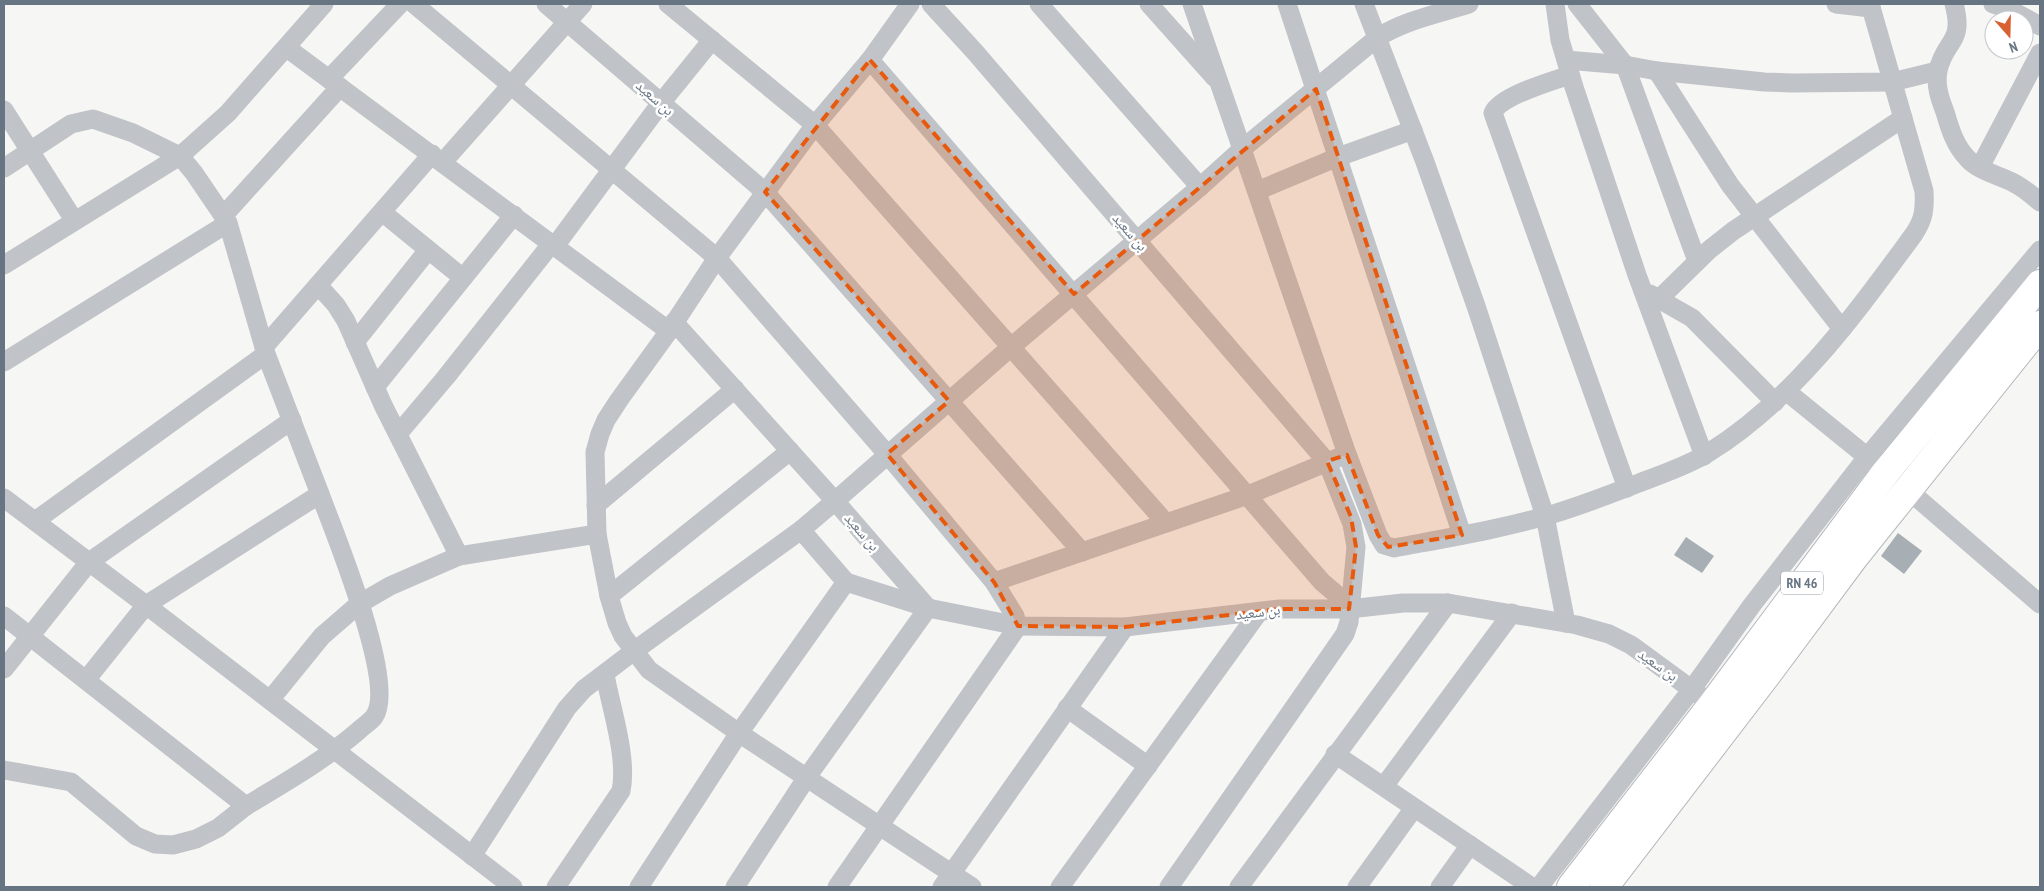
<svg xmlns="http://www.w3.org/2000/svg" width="2044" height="891" font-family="'PT Sans Narrow','Noto Naskh Arabic',sans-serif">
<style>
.building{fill:#a7aeb4}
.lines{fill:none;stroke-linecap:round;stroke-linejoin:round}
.primary-casing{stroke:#b3b7bb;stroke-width:30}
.street{stroke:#c0c3c7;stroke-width:19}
.primary{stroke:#fff;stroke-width:28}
.marked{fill:#e8590c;fill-opacity:0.2;stroke:#e8590c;stroke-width:4;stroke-dasharray:10 6;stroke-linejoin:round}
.labels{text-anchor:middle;stroke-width:5;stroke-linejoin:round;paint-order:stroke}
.shield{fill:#fff;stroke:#959ea8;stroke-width:1}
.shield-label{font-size:14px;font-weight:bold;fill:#677583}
.street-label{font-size:15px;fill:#677583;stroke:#fff}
</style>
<rect width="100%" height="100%" fill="#f6f6f4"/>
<g class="building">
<polygon points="1898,533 1922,551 1904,574 1881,556"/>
<polygon points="1686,537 1714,556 1702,573 1674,555"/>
</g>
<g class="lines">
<defs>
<g id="primary">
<polyline points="1571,887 1712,705 1886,472 2040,284"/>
<polyline points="1604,887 1768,673 1855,556 2040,325"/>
</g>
</defs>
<use href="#primary" class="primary-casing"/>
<g class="street">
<polyline points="414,4 717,258 887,454 994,582 1015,616 1018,626 837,887"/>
<polyline points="546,4 765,192 1082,552"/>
<polyline points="668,4 815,125 1166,523"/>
<polyline points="910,4 870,60 815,125 717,258 669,331 619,400 606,420 600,434 595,452 597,534 609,596 617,623 623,636 649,670 739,733 972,887"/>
<polyline points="931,4 975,52 1327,462 1352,524 1356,547 1349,622 1345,634 1169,887"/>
<polyline points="1039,4 1200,187"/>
<polyline points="1149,4 1215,78"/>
<polyline points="1287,4 1462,535"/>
<polyline points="1364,4 1425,162 1476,306 1545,516 1566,623"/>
<polyline points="1555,4 1560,40 1574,87 1637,275 1704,456"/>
<polyline points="1577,4 1625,65 1697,261"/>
<polyline points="1836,4 1871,8"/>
<path d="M1954 4C1965 44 1944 40 1938 71 1935 85 1940 99 1945 112 1950 129 1955 146 1968 159 1979 171 1998 175 2012 182 2022 187 2032 195 2040 202"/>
<polyline points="1993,4 2009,9 2040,26"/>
<polyline points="287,48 669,331"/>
<polyline points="870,60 1322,582 1349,605"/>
<polyline points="1566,60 1625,65 1657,71 1764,82 1793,83 1892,82 1937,71"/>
<polyline points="1657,71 1730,185 1842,329"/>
<path d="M1570 75C1552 81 1500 96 1493 113L1627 488"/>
<polyline points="329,79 400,4"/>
<polyline points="4,110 74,220"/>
<polyline points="443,162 583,4"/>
<polyline points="1980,167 2040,53"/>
<polyline points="4,168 71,124 93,119 133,133 180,156 194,173 228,223"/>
<polyline points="1257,191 1338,157 1413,130"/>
<polyline points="382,212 463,278"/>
<polyline points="224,215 340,87"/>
<polyline points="555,246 661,103 712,40"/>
<polyline points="4,265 180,156 228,113 324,4"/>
<polyline points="318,285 336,305 346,321 383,405 459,556"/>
<polyline points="1650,294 1692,318 1775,402"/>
<polyline points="1659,299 1709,250 1733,231 1903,118"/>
<polyline points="674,322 835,501 801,530 846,582"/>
<polyline points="355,342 428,250"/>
<polyline points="264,347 432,154"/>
<polyline points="4,362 228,223 266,354 320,494"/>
<polyline points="375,387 514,215"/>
<polyline points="1786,391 1908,490 2040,604"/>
<polyline points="398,434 446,377 552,243"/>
<path d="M1347 454 1378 535 1384 545 1394 548C1447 538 1502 529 1553 514 1582 505 1611 494 1639 483 1662 474 1687 466 1708 453 1795 399 1855 314 1914 234 1924 219 1925 209 1924 191L1870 4"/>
<polyline points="4,498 146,605 513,887"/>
<polyline points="596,505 735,389"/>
<polyline points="35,521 266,354"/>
<polyline points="846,582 928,608 1018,626 1125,627 1280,609 1349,609 1403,603 1448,603"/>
<polyline points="994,582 1248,495 1347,454 1192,4"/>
<polyline points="609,596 790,451"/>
<path d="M4 616 246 806C284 783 323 761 357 732 362 727 370 722 374 717 398 685 334 532 320 494L146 605 86 680"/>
<polyline points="4,669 89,562 292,420"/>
<polyline points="270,700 322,636 359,604 390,586 459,556 597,534"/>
<polyline points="1067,708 1148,766"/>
<polyline points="1335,754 1532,887"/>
<polyline points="4,770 71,782 136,836 155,844 173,845 196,839 218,828 246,806"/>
<polyline points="1384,786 1512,613"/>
<polyline points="472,856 567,708 584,689 634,651 801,530"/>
<path d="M556 887 621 791C628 758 611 708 605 675"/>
<polyline points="639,887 739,733 846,582"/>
<path d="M735 887 807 777 928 608 835 501 1011 347 1200 187 1242 149 1377 38C1405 20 1438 14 1469 4"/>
<polyline points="942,887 1125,627"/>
<polyline points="1060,887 1259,612"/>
<polyline points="1239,887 1448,603 1577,625 1609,634 1631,645 1702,697"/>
<polyline points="1357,887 1414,808"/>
<polyline points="1440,887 1470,845"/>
<polyline points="1539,887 1692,689 1752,605 1867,457 2040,250"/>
</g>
<use href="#primary" class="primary"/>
</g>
<path class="marked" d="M870 60 1074 294 1316 89 1462 535 1388 547 1378 535 1347 455 1327 461 1351 517 1356 547 1349 609H1280L1125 627 1018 626 994 582 887 454 949 401 765 192Z"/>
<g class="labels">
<rect class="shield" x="1781" y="571.5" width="42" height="23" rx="4"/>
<g class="shield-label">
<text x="1802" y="588">RN 46</text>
</g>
<g class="street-label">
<text transform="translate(655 98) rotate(41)" y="5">بن سعيد</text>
<text transform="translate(1130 232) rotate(49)" y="5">بن سعيد</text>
<text transform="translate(862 532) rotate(49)" y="5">بن سعيد</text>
<text transform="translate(1258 612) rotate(-7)" y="5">بن سعيد</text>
<text transform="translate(1658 665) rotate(35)" y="5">بن سعيد</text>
</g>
</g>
<rect width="2044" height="891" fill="none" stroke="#677583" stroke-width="10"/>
<g transform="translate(2009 35) rotate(160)"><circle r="24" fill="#ffffff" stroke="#c2c8cd"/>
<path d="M0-4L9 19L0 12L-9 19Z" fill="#d86032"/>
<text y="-8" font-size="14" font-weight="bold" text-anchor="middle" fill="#677583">N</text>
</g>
</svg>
